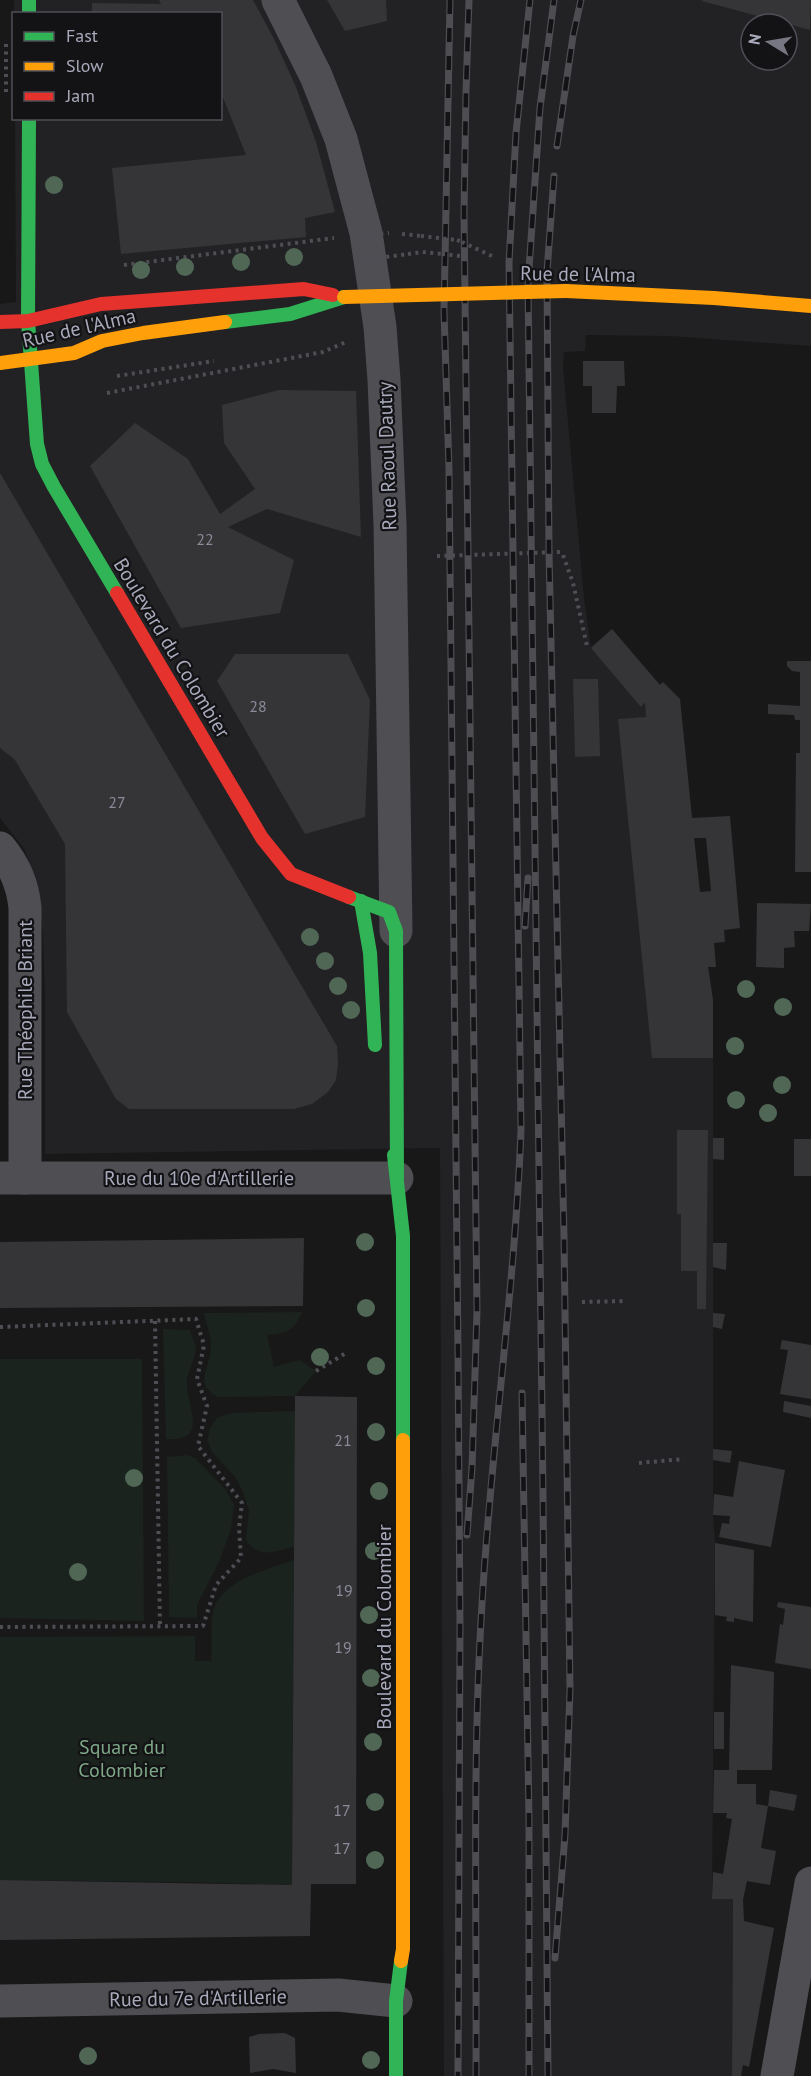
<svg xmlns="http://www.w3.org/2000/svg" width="811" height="2076" font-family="'PT Sans',sans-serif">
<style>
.built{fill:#222225;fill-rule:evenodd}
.green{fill:#1b231e}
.building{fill:#353437;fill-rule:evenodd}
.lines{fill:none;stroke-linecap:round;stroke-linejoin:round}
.path{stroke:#4e4f55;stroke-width:4;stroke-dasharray:3 4.5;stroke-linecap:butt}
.street{stroke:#4e4e53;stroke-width:33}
.fast{stroke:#30b455;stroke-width:14}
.slow{stroke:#ff9f0a;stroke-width:14}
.jam{stroke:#e5322d;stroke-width:14}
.rail-casing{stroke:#4d4d52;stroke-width:7}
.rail{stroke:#131215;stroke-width:4.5;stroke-dasharray:14;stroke-linecap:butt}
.path-bridge{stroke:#4e4f55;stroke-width:4;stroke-dasharray:3 4.5;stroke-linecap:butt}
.slow-bridge{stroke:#ff9f0a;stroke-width:14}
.tree{fill:#506756}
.labels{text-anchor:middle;stroke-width:4.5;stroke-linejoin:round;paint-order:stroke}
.number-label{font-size:16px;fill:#8b8c9a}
.street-label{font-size:20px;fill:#a8aabb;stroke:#131215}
.park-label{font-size:20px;fill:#7da787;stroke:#131215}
</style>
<rect width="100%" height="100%" fill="#181819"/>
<path class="built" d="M14 0H811V346L670 336 586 335 585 351 564 352 563 367 584 599 591 647 612 629 659 685 663 682 680 699 705 944 713 1000V1515L715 1543 712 1898 733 1899 732 2076H444L440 1148 45 1154V993L43 935 38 891 25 850 0 818V304L16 302 15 119 220 118V14L14 13ZM751 24H787V60H751Z"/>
<g class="green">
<path d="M302 1312C294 1332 286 1333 267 1335L274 1367 299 1360 316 1371 295 1396 218 1397C192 1384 211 1367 211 1346 211 1335 206 1324 204 1313Z"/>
<path d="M163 1329 190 1330C191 1335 195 1342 196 1348 196 1359 188 1369 187 1380 185 1405 212 1442 166 1439Z"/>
<polygon points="0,1359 142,1359 144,1621 0,1618"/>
<path d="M296 1411 294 1547C273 1551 260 1560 246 1540L249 1510 243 1492 236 1478 212 1452 207 1441 210 1428 217 1418 232 1413Z"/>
<polygon points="187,1455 195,1458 226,1490 234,1505 231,1529 219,1562 197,1605 197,1618 169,1617 167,1457"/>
<path d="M294 1560 292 1885 190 1882 0 1880V1637L195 1636V1661H211C212 1648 211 1633 212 1619 215 1581 264 1571 294 1560Z"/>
</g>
<g class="building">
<polygon points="159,0 253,0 274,39 296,87 316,142 335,212 305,218 306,237 121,254 112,168 246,155 220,90 220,14 92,14 92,3 161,4"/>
<polygon points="327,0 386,0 387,21 345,31"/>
<polygon points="811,0 810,30 702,1 702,0"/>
<polygon points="583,361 624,361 625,386 617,386 616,413 592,413 592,386 583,386"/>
<polygon points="279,390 356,391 361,537 267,509 228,527 294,560 280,613 181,628 90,466 135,423 188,459 220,514 255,489 224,443 222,405"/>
<polygon points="0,473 337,1046 338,1064 336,1080 328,1092 312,1104 294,1109 129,1109 116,1099 67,1012 65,844 15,760 0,748"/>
<path d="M612 629 660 685 663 682 680 699 692 818 730 816 740 928 724 930 725 942 714 943 716 967H708L713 1000V1058H652L618 719 646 717 645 702 641 707 591 648ZM694 838H706L711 891 700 892Z"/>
<polygon points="235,654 348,654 370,700 365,817 305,834 217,681"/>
<polygon points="787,661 811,661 811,872 795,872 796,753 800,753 800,720 795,720 794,715 768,714 768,704 800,706 800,672 792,671 787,666"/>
<polygon points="573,679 598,679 600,756 575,757"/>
<polygon points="757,903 811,904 809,931 794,931 795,947 784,948 784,968 756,967"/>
<polygon points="677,1130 708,1130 706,1309 697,1309 697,1271 681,1271 681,1214 677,1214"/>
<polygon points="713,1138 724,1138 724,1160 713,1159"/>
<rect x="794" y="1139" width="17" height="37"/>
<polygon points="304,1238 303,1306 0,1308 0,1242"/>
<polygon points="713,1243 727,1243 726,1270 713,1267"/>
<polygon points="713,1313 725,1314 722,1329 713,1327"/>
<polygon points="782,1340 811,1345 811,1399 780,1394 788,1350 780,1349"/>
<polygon points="295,1396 357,1397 356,1884 311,1884 310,1936 0,1940 0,1880 292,1885"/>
<polygon points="784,1401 811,1406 811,1418 783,1412"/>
<polygon points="713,1449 732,1451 730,1463 713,1460"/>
<polygon points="739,1461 785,1470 771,1547 719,1537 722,1523 729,1524 730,1516 713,1515 714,1494 733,1497"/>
<polygon points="715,1543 754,1550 753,1622 734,1618 734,1622 726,1621 727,1617 715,1615"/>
<polygon points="778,1602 811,1607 811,1669 775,1663 780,1624 783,1625 785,1609 777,1607"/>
<polygon points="731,1665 774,1672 772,1770 737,1770 737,1784 756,1784 756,1804 768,1806 761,1848 776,1851 770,1885 747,1881 743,1900 744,1921 774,1928 749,2067 743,2065 741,2076 732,2076 733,1899 712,1899 713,1872 723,1874 732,1819 726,1818 727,1813 713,1813 714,1770 729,1770"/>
<rect x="714" y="1712" width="10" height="37"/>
<polygon points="770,1790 797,1795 794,1811 768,1806"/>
<polygon points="285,2033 295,2038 296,2073 273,2069 250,2073 249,2037 259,2034"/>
</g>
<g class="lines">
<g class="path">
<polyline points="6,92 6,40"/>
<polyline points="402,234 421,236"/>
<polyline points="457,240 462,242"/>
<polyline points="408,254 422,252 442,254"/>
<polyline points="124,265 334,238"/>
<polyline points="117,376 214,361"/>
<polyline points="107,393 323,352 346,342"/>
<polyline points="437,556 560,552 563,555 573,583 587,646"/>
<polyline points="582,1302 627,1301"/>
<polyline points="155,1321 160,1627"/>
<polyline points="0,1327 196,1319 204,1345 197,1379 207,1406 198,1446 242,1503 239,1528 241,1558 216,1585 203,1626 0,1627"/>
<polyline points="316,1371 346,1353"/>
<polyline points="639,1463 684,1459"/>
</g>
<g class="street">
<polyline points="278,0 316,76 341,139 366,233 380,327 384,380 390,524 396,931"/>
<path d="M0 848C15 866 23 885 25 908V1178"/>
<polyline points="0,1178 397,1178"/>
<polyline points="0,2001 338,1995 396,2001"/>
<polyline points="777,2076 811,1883"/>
</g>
<g class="fast">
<polyline points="29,0 29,14"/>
<polyline points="29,118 28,321 37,444 42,464 54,487 117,593"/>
<polyline points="225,322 290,314 344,297"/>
<polyline points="349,897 389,912 396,931 397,1178"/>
<polyline points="361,901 370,953 375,1045"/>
<polyline points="394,1155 403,1236 403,1440"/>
<polyline points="396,2076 396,2001 401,1961"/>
</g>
<g class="slow">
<polyline points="566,291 714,298 811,306"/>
<polyline points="0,363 74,353 102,341 143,333 225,322"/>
<polyline points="401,1961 403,1949 403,1440"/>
</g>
<g class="jam">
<polyline points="0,322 28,321 101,304 304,289 333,295"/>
<polyline points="117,593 262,838 291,874 349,897"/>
</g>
<defs>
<g id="rail">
<polyline points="450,0 444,311 449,469 458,1352 460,1626 458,2076"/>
<polyline points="557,146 573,36 581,0"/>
<polyline points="554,176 547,272 549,552 564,1236 570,1689 565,1835 555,1958"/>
<polyline points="525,926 528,878"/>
<polyline points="522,1393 529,1818 529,2076"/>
<polyline points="467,1535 472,1468 477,1311 464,214 466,92 469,0"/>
<path d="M476 2076C477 1919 472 1761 482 1604 491 1446 515 1288 521 1130L509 263 516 133 530 0"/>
<polyline points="548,2076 543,1494 528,284 540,108 554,0"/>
</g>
</defs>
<use href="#rail" class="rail-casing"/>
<use href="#rail" class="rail"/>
<g class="path-bridge">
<polyline points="358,236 389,233"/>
<polyline points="421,236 457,240"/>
<polyline points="462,242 494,257"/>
<polyline points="442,254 468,257"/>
<polyline points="364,260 408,254"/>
</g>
<polyline class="slow-bridge" points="344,297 566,291"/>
</g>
<g class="tree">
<circle cx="54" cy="185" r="9"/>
<circle cx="294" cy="257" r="9"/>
<circle cx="241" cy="262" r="9"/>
<circle cx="185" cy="267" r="9"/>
<circle cx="141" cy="270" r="9"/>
<circle cx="310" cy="937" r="9"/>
<circle cx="325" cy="961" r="9"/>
<circle cx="338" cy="986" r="9"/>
<circle cx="746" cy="989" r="9"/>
<circle cx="783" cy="1007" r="9"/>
<circle cx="351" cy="1010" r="9"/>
<circle cx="735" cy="1046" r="9"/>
<circle cx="782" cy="1085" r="9"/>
<circle cx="736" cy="1100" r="9"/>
<circle cx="768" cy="1113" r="9"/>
<circle cx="365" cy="1242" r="9"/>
<circle cx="366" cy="1308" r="9"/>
<circle cx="320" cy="1357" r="9"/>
<circle cx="376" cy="1366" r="9"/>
<circle cx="376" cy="1432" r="9"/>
<circle cx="134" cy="1478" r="9"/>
<circle cx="379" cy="1491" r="9"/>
<circle cx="374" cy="1551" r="9"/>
<circle cx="78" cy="1572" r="9"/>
<circle cx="369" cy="1615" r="9"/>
<circle cx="371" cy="1678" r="9"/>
<circle cx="373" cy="1742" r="9"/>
<circle cx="375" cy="1802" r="9"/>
<circle cx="375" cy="1860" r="9"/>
<circle cx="88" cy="2056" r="9"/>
<circle cx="371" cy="2060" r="9"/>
</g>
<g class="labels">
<g class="number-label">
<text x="205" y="545">22</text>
<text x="258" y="712">28</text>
<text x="117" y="808">27</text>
<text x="343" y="1446">21</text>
<text x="344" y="1596">19</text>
<text x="343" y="1653">19</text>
<text x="342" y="1816">17</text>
<text x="342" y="1854">17</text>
</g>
<g class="street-label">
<text transform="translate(578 274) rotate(1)" y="7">Rue de l'Alma</text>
<text transform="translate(79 328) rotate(-13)" y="7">Rue de l'Alma</text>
<text transform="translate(387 456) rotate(-92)" y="7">Rue Raoul Dautry</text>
<text transform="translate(172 648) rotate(59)" y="7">Boulevard du Colombier</text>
<text transform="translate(25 1010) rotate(-90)" y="7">Rue Théophile Briant</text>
<text x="199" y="1185">Rue du 10e d'Artillerie</text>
<text transform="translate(384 1627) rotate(-90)" y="7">Boulevard du Colombier</text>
<text transform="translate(198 1998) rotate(-1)" y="7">Rue du 7e d'Artillerie</text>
</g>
<g class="park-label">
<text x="122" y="1754">Square du<tspan x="122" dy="23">Colombier</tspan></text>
</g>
</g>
<rect x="12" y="12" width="210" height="108" fill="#131215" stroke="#4f4f57" stroke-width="1.5"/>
<rect x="24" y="32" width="30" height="9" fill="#30b455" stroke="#4f4f57" stroke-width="1.5"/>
<text x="66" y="42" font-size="18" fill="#a8aabb">Fast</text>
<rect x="24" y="62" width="30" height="9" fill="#ff9f0a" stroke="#4f4f57" stroke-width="1.5"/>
<text x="66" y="72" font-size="18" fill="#a8aabb">Slow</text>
<rect x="24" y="92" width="30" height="9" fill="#e5322d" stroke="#4f4f57" stroke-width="1.5"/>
<text x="66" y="102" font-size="18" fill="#a8aabb">Jam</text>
<g transform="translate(769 42) rotate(281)"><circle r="28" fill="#131215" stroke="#4f4f57" stroke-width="1.5"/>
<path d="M0-4.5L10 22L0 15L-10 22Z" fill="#767782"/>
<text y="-9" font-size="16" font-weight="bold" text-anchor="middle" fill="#a8aabb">N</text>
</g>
</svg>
